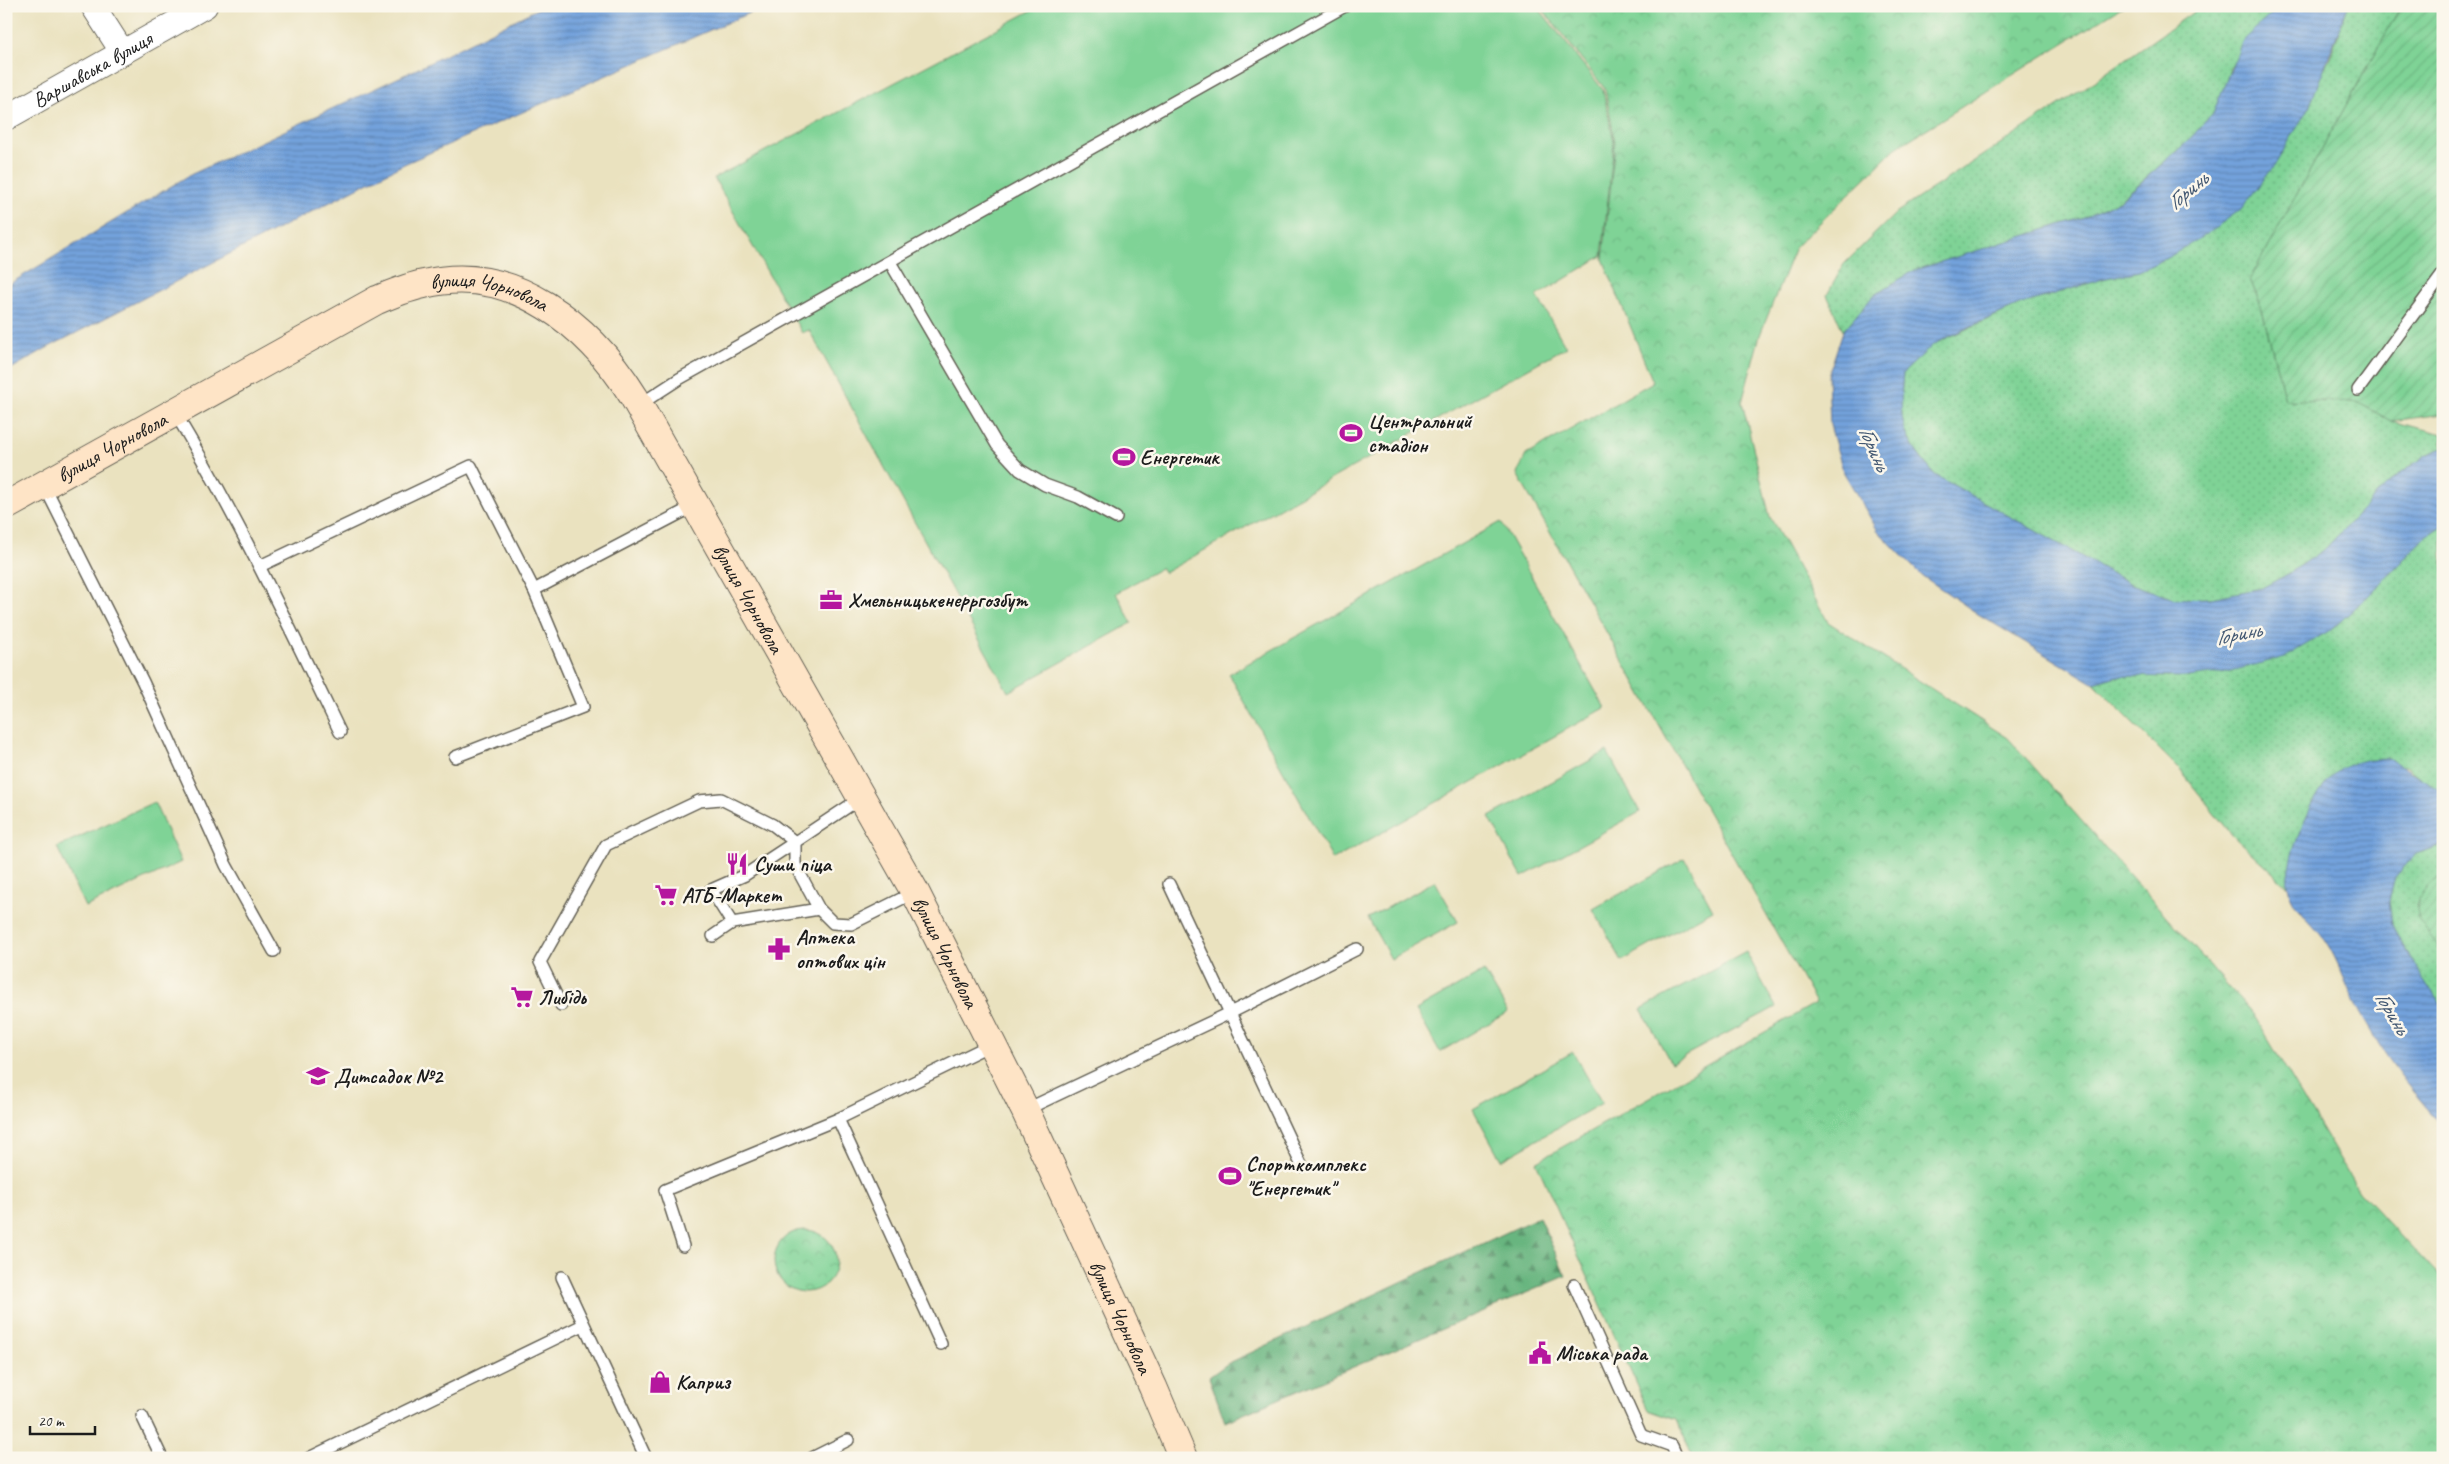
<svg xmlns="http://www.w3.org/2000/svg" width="2449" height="1464" font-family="Caveat,sans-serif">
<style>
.grass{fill:url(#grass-dots);stroke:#4e7859}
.forest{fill:url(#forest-firs);stroke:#42684e}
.park{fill:url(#park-crowns);stroke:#4e7859}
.garden{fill:url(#garden-furrows);stroke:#4e7859}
.pitch{fill:#7fd396;stroke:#4e7859}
.water{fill:url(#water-rules);stroke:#485f7c}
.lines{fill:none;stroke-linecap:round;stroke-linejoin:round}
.lane-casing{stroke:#646155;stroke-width:14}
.street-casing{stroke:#646155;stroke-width:26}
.secondary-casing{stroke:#646155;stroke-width:30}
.lane{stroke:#fff;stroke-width:11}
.street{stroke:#fff;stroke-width:24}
.secondary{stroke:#fee4c6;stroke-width:28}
.labels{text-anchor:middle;stroke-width:5;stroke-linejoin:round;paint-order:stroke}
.street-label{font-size:21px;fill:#1c1c1c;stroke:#fbf7ec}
.poi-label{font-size:21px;font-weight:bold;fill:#1c1c1c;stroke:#fbf7ec;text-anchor:start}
.water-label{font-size:22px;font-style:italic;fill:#435872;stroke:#fbf7ec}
</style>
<defs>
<pattern id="grass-dots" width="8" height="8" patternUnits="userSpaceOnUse" patternTransform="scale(1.25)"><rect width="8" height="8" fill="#7fd396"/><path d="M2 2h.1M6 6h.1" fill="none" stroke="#6db581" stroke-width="1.8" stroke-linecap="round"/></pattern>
<pattern id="forest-firs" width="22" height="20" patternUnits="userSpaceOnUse" patternTransform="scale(1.25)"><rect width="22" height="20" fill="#67b57f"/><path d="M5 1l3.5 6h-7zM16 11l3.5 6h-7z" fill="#549267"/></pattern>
<pattern id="park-crowns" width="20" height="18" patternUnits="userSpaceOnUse" patternTransform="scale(1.25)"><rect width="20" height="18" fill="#7fd396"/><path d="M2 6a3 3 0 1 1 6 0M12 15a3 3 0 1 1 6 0" fill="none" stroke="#6db581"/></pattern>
<pattern id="garden-furrows" width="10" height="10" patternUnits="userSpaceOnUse" patternTransform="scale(1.25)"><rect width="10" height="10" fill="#7fd396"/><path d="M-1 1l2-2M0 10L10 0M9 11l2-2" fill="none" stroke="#6db581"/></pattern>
<pattern id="water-rules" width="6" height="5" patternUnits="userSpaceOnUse" patternTransform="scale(1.25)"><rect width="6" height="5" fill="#73a2dc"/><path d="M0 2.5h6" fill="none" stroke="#5e83b2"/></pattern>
</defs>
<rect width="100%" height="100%" fill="#fbf7ec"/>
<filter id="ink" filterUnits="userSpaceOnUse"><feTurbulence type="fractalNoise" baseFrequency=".02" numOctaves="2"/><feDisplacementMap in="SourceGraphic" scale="10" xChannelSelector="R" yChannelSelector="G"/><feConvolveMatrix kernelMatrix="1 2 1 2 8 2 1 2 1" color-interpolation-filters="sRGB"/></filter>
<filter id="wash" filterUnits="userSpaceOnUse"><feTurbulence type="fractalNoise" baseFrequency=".0096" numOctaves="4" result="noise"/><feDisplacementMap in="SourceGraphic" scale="20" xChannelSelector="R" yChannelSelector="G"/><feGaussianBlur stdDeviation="1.12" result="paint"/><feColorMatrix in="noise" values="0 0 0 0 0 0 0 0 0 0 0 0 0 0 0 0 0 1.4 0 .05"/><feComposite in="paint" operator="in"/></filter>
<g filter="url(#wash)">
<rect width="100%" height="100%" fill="#eae2bf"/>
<g class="grass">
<polygon points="2202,6 2280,6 2230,68 2225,86 2213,113 2187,142 2120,200 2082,218 1915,270 1874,295 1843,331 1827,295 1844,264 1897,212 2083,89"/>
<path d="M2348 6H2401L2250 279 2261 306 2285 400 2357 402 2391 421 2443 434V448L2424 456 2385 486 2324 550 2288 574 2262 588 2211 598 2174 599 2131 584 1935 475C1902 436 1898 424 1903 373L1934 344 2019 305 2106 278 2139 271 2169 257 2240 210 2254 191 2329 60Z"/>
<polygon points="2443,525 2443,790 2428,784 2406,766 2350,765 2336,773 2324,786 2302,830 2289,869 2288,887 2233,836 2180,770 2093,683 2116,676 2188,677 2285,656 2332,629 2369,595 2426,536"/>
<path d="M2438 846H2443V877C2429 882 2421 893 2416 906L2443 953V1008L2407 954 2392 925 2389 901 2395 877 2416 854Z"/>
</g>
<polygon class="forest" points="1539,1217 1566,1276 1225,1422 1209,1377 1227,1364"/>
<g class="park">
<polygon points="1540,6 2123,6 1896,148 1795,247 1760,335 1742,402 1770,517 1828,622 2008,738 2253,1014 2359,1191 2443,1282 2443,1458 1693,1458 1677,1420 1648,1410 1536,1162 1816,1003 1517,474 1526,455 1653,382 1603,259 1615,142 1605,89"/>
<circle cx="805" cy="1261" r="31"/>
</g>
<g class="garden">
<polygon points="2401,6 2443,6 2443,414 2391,421 2357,402 2285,400 2261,306 2250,279"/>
<path d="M2443 877V953C2431 934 2404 912 2424 891 2430 884 2434 880 2443 877Z"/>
</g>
<g class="pitch">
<polygon points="1040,6 1537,6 1603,90 1614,142 1602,256 1537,296 1566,347 1164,573 1161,568 1116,593 1132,623 1008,692 809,330 802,333 714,178"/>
<polygon points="1501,522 1605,708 1333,860 1229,674"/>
<polygon points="1607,751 1640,812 1522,877 1489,817"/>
<polygon points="154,802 181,862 85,907 57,847"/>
<polygon points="1685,858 1713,910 1622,961 1593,909"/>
<polygon points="1435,881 1458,922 1391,959 1368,918"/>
<polygon points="1746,952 1776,1007 1671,1063 1641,1009"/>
<polygon points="1484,971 1508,1012 1440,1052 1416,1010"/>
<polygon points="1573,1052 1602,1103 1501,1160 1473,1109"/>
</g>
<g class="water">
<polygon points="543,6 765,6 404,164 45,349 6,372 6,286 188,176 421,67"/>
<path d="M2280 6H2348L2310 105 2275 165 2240 210 2205 235 2169 257 2139 271 2106 278 2019 305 1969 327 1934 344 1903 373C1898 424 1902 437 1935 475L2131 584 2174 599 2211 598 2262 588 2288 574 2324 550 2385 486 2424 456 2443 448V525L2426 536 2369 595 2332 629 2285 657 2227 672 2188 677 2117 676 2093 683 1978 614 1921 575 1878 531 1843 471 1830 425 1828 376 1843 331 1874 295 1915 270 2082 218 2121 200 2187 142 2213 113 2243 40Z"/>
<path d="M2386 758C2407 767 2422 781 2443 790V846H2438L2416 854 2395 877 2389 901 2392 925 2408 954 2443 1008V1126C2409 1089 2378 1048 2355 1003 2345 983 2338 960 2326 942 2314 924 2291 908 2288 886 2284 859 2315 789 2336 773 2350 761 2369 759 2386 758Z"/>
</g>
</g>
<g filter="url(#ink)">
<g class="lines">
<defs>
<g id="lane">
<polyline points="890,262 997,445 1020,470 1045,485 1078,497 1116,518"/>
<polyline points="2358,390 2443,274"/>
<polyline points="639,405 679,379 1345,6"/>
<path d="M175 413C237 516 288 624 340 732"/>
<polyline points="44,485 143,682 226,865 274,951"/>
<polyline points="260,566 471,466 534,590 583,707 455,757"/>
<polyline points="534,590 696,505"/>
<polyline points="1169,884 1230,1013 1357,949"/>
<polyline points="819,909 732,923 711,890 745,875 795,842 795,865 819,909 833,923 851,924 915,892"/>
<polyline points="713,936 732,923"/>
<polyline points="561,1005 540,962 606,845 699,801 721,799 773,825 795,842 861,798"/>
<polyline points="1025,1110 1230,1013 1302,1166"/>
<polyline points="838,1119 941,1344"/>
<polyline points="683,1246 665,1190 838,1119 992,1044"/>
<polyline points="562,1277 646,1458"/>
<polyline points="1574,1285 1641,1435 1672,1446 1677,1458"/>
<polyline points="142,1416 162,1458"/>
<polyline points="309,1458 583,1325"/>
<polyline points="812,1458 848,1440"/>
</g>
<g id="street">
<polyline points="93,6 123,53"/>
<path id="s1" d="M6 118 205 6"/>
</g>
<g id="secondary">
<path id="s2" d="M6 506 377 300C392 294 408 287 424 284 513 262 590 326 634 397L915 892 1025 1110 1153 1387 1183 1458"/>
</g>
</defs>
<use href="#lane" class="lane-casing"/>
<use href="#street" class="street-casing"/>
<use href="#secondary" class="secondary-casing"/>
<use href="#lane" class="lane"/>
<use href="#street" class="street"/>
<use href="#secondary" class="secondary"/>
</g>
</g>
<defs>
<symbol id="stadium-bare" viewBox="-9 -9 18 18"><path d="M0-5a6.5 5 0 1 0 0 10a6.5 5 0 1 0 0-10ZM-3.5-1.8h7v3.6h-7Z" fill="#b5179e" stroke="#fbf7ec" stroke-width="2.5" paint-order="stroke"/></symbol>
<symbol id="office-bare" viewBox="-9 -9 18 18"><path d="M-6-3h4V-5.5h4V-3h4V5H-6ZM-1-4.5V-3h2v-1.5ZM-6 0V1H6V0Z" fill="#b5179e" stroke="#fbf7ec" stroke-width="2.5" paint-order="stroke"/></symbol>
<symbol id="restaurant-bare" viewBox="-9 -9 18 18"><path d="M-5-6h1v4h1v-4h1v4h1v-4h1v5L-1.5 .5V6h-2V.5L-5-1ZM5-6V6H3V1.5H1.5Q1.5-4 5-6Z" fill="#b5179e" stroke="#fbf7ec" stroke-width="2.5" paint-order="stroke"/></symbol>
<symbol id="supermarket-bare" viewBox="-9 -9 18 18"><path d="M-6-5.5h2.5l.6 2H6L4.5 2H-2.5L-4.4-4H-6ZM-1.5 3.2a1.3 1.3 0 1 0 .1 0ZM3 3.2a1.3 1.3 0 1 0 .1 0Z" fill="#b5179e" stroke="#fbf7ec" stroke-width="2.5" paint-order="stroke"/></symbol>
<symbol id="pharmacy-bare" viewBox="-9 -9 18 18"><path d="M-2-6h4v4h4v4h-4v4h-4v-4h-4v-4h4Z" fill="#b5179e" stroke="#fbf7ec" stroke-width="2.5" paint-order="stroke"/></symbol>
<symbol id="school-bare" viewBox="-9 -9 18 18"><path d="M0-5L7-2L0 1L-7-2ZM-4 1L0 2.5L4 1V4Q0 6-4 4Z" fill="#b5179e" stroke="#fbf7ec" stroke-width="2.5" paint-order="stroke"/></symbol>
<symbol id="civic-bare" viewBox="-9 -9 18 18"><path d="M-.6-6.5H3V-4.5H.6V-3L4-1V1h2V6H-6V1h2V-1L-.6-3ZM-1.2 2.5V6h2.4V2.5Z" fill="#b5179e" stroke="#fbf7ec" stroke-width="2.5" paint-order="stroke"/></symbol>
<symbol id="shop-bare" viewBox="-9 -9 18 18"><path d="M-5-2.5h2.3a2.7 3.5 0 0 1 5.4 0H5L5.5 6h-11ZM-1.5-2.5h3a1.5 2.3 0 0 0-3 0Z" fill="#b5179e" stroke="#fbf7ec" stroke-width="2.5" paint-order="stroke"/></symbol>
</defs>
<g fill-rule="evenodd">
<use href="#stadium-bare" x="1335" y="417" width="32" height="32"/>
<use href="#stadium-bare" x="1108" y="441" width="32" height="32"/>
<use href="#office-bare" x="815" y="584" width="32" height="32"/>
<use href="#restaurant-bare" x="721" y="848" width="32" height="32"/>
<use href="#supermarket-bare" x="650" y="879" width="32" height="32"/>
<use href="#pharmacy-bare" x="763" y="933" width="32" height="32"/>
<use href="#supermarket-bare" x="506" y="981" width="32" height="32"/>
<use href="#school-bare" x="302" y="1060" width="32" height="32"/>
<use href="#stadium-bare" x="1214" y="1160" width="32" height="32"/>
<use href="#civic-bare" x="1524" y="1337" width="32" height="32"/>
<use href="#shop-bare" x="644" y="1366" width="32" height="32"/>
</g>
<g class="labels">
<g class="street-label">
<text dy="7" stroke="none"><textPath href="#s1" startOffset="99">Варшавська вулиця</textPath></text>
<text dy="7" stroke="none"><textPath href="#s2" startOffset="541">вулиця Чорновола</textPath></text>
<text dy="7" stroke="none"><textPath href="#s2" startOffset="121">вулиця Чорновола</textPath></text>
<text dy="7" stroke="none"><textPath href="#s2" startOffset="961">вулиця Чорновола</textPath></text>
<text dy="7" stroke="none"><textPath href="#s2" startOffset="1366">вулиця Чорновола</textPath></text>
<text dy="7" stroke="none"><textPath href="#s2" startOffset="1771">вулиця Чорновола</textPath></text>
</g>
<g class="poi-label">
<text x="1368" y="428">Центральний<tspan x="1368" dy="24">стадіон</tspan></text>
<text x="1140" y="464">Енергетик</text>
<text x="848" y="607">Хмельницькенерргозбут</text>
<text x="754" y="871">Суши піца</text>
<text x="682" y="902">АТБ-Маркет</text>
<text x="796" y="944">Аптека<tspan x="796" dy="24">оптових цін</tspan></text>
<text x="538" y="1004">Либідь</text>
<text x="334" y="1083">Дитсадок №2</text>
<text x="1246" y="1171">Спорткомплекс<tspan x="1246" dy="24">"Енергетик"</tspan></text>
<text x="1556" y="1360">Міська рада</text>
<text x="676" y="1389">Каприз</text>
</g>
<g class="water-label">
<text transform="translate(2187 190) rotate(-40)" y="8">Горинь</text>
<text transform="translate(1875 448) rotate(66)" y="8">Горинь</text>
<text transform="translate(2238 633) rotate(-11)" y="8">Горинь</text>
<text transform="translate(2393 1012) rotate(59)" y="8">Горинь</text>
</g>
</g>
<rect width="2449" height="1464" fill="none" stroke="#fbf7ec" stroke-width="25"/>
<path d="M30 1426v8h65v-8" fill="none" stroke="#1c1c1c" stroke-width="2.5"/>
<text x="38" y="1426" font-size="15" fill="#1c1c1c" stroke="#fbf7ec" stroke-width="4" paint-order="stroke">20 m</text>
</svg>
